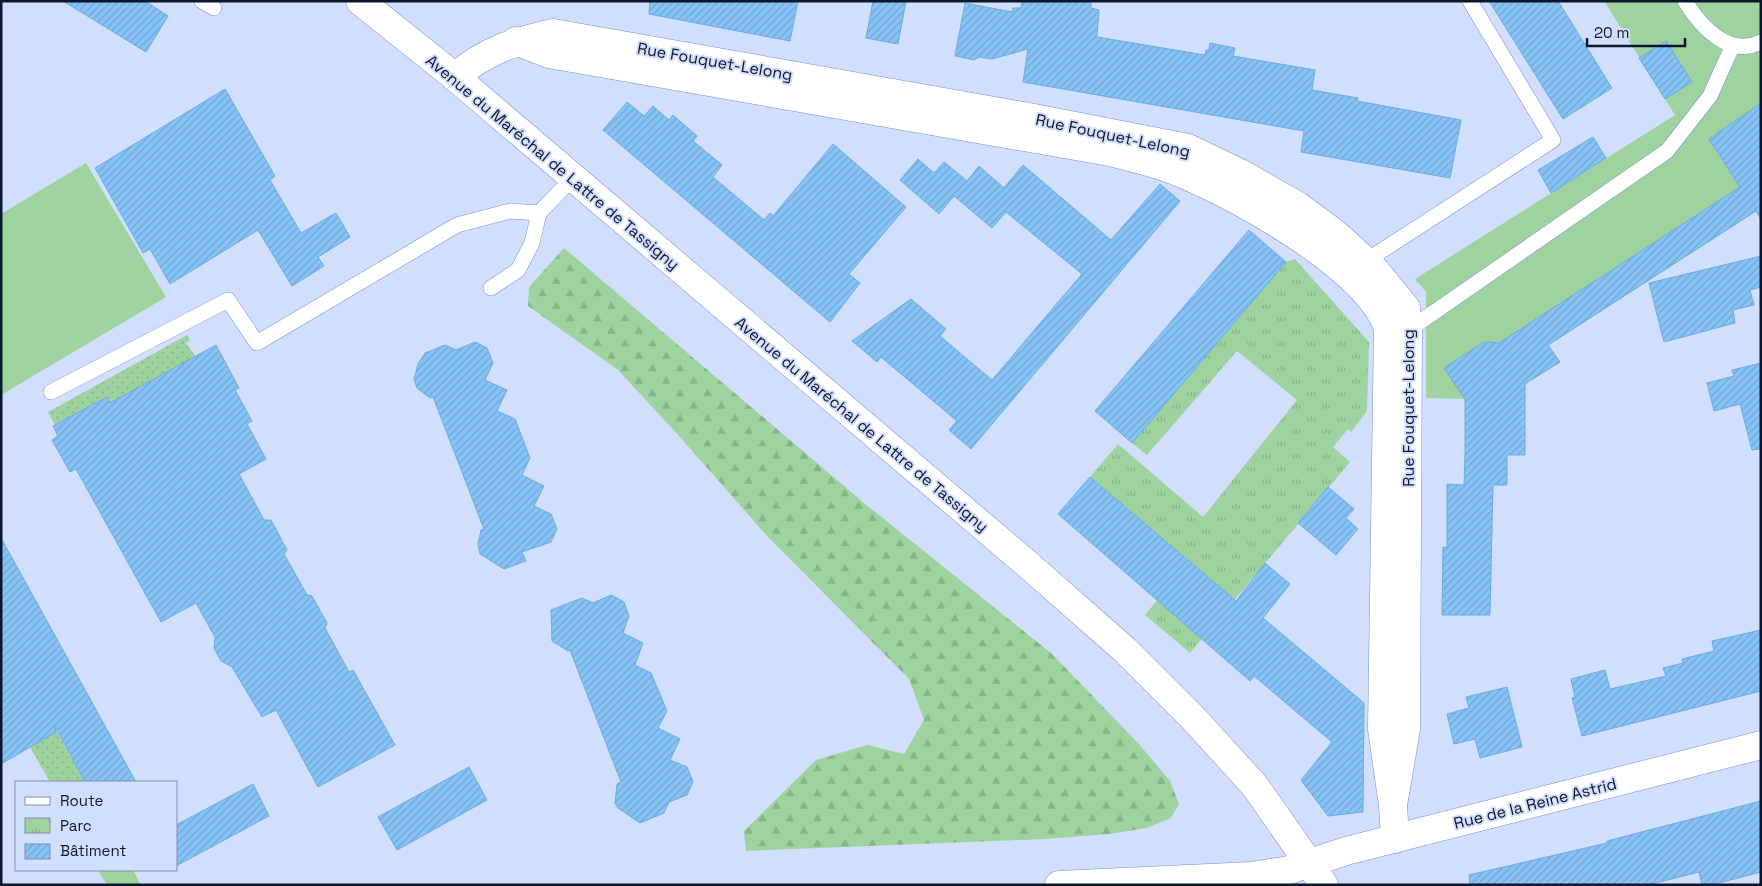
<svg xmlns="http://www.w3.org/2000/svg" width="1762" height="886" font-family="'Space Grotesk',sans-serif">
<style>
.grass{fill:url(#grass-dots)}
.forest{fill:url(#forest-firs)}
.park{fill:url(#park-tufts)}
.garden{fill:#9ed39f}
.building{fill:url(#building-hatch);stroke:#6bace2}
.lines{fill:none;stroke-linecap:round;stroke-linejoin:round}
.service-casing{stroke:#7491d3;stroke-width:16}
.minor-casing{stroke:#7491d3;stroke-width:29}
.tertiary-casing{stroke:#7491d3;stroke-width:29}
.service{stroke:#fff;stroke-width:15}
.minor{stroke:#fff;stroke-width:28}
.tertiary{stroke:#fff;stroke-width:28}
.labels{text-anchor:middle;stroke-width:4;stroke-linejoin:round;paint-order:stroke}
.street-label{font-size:16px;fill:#0c162f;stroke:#d2dffc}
</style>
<defs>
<pattern id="grass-dots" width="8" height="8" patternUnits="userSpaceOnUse" patternTransform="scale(1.25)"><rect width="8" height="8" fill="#9ed39f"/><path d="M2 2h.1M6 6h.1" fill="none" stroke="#87b489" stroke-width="1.8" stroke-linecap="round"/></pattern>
<pattern id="forest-firs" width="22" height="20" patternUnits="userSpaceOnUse" patternTransform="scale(1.25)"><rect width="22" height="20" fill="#9ed39f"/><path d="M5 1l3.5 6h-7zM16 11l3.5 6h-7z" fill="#87b489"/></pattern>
<pattern id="park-tufts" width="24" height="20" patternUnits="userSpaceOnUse" patternTransform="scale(1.25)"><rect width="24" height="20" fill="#9ed39f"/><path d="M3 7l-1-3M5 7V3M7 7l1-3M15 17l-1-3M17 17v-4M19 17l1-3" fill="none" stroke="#87b489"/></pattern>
<pattern id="building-hatch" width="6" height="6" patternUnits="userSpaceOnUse" patternTransform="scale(1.25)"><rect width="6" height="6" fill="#86c3f6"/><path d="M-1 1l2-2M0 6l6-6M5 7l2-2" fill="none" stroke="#72a7d3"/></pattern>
</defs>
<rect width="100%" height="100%" fill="#d2dffc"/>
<g class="grass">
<polygon points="187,335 190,341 186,343 196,357 110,403 107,397 55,425 48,412"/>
<polygon points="1,631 85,782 50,782 1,697"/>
</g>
<polygon class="forest" points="564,248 864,503 1051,653 1138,743 1170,781 1179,804 1171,818 1147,828 1110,834 1045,839 746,851 744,831 816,760 867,745 904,754 924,720 909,679 768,537 679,436 618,370 528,306 529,287"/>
<polygon class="park" points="1295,259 1369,342 1367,411 1351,432 1348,429 1333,447 1350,462 1190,653 1145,615 1158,599 1211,580 1090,477 1118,444 1203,517 1297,400 1237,351 1147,455 1132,443 1286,262"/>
<g class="garden">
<polygon points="1604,1 1761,1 1761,208 1465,399 1426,398 1426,292 1415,279 1675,115"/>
<polygon points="86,163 166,297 1,395 1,214"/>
<polygon points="98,870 133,870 141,885 107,885"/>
</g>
<g class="building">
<polygon points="63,1 145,1 168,16 146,52"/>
<polygon points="650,1 798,1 790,41 649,14"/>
<polygon points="873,1 906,1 898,44 866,38"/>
<polygon points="1022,1 1091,1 1091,8 1099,10 1097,37 1205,55 1206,50 1209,50 1210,43 1235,48 1233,56 1315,70 1312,90 1358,98 1357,101 1461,120 1450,178 1301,152 1304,131 1023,82 1028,49 992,59 979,57 974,60 955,56 965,3 1012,12 1013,8 1021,8"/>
<polygon points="1489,1 1558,1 1612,88 1563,119"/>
<polygon points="1666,41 1692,82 1665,99 1639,58"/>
<polygon points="225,89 275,176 270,180 301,233 336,213 350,237 318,257 324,266 292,286 258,230 170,284 150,249 143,253 95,168"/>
<polygon points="627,102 644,116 653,106 669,120 673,115 697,136 693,141 722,165 713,177 764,220 770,213 773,216 833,144 906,207 849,274 860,283 830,322 603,130"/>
<polygon points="1761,103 1761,219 1756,211 1548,345 1560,362 1525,384 1525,455 1507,455 1507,485 1493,485 1490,615 1442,615 1443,547 1447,547 1447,484 1464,485 1465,455 1465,399 1444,368 1484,342 1499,343 1740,187 1709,139"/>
<polygon points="1593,137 1606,158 1551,193 1538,170"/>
<polygon points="918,159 934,173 944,162 967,181 979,166 1004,188 1023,165 1111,240 1160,184 1180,201 971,449 949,430 957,421 881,357 877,362 852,341 911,299 946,329 940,336 992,380 1082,274 1006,212 992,228 954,196 939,214 900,180"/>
<polygon points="1249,230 1286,262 1132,443 1095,411"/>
<polygon points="1761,256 1761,287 1750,290 1754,305 1733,310 1735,323 1664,342 1649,283"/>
<polygon points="475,342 487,348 493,363 485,380 507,390 497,411 515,419 530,458 522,475 544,486 534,506 551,514 557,529 551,542 522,552 526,561 504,569 480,554 478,544 481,530 484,529 433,397 430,398 417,388 414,379 418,364 425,353 445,345 456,350"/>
<polygon points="216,345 239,388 235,390 252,421 247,424 266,459 239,474 264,520 271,520 287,550 284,554 307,595 312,596 327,623 325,628 349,672 353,670 395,745 318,787 276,710 262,717 232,667 221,661 214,648 215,637 196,603 161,622 76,469 70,472 52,440 58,436 53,426 107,397 110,403"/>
<polygon points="1761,363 1761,449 1752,450 1740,404 1714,411 1707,383 1734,376 1732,370"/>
<polygon points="1090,477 1236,601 1265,563 1290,584 1263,618 1364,703 1363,812 1328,816 1301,780 1332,742 1254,676 1250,681 1058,514"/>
<polygon points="1328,487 1354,509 1346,518 1358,529 1336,555 1298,523"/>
<polygon points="1,538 136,782 85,782 55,726 56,732 1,764"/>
<polygon points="611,595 624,602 629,616 623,633 643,643 635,665 651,673 667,711 658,728 680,739 670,760 687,767 693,782 687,795 669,802 664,813 640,823 618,808 615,803 617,784 621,782 570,650 568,651 552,641 551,610 582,598 593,603"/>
<polygon points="1761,630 1761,691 1582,736 1572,698 1575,697 1571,679 1605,670 1610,689 1666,676 1663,668 1683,663 1682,659 1714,651 1712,641"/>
<polygon points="1507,687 1522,747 1480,758 1475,739 1454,744 1447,714 1469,708 1466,697"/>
<polygon points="469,767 487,800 397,850 378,817"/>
<polygon points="253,784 269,816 176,866 176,825"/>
<polygon points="1761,801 1761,872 1711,885 1702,885 1699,872 1648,885 1470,885 1469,875 1607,843 1607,841"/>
</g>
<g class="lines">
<defs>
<g id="service">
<polyline points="202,1 214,8"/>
<path d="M1685 1C1701 27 1729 58 1761 42"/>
<polyline points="1361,264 1553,140 1470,1"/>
<polyline points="491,288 518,270 532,243 539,213"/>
<polyline points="1404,333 1667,151 1710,96 1732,47"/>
<polyline points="51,392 228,300 257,343 457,225 510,211 539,213 573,178"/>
</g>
<g id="minor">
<path d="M516 41 549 54 1110 152C1138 159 1164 165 1190 177 1246 202 1368 269 1388 328L1382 729 1393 805 1395 839"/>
<path d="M455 77C486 50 514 42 553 33L1034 118 1188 148 1240 173 1298 206 1337 235 1374 269 1406 308 1408 330 1406 729 1393 805"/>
<polyline points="1059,885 1252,876 1289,870 1346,851 1761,745"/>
</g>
<polyline id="tertiary" points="360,1 455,77 1026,563 1125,650 1194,719 1255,786 1324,885"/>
</defs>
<use href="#service" class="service-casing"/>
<use href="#minor" class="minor-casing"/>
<use href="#tertiary" class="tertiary-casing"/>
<use href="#service" class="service"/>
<use href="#minor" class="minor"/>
<use href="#tertiary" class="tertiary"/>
</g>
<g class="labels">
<g class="street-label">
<text transform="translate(715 61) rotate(10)" y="6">Rue Fouquet-Lelong</text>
<text transform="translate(1113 135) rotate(12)" y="6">Rue Fouquet-Lelong</text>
<text transform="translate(553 162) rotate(40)" y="6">Avenue du Maréchal de Lattre de Tassigny</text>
<text transform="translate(1408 408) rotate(-90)" y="6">Rue Fouquet-Lelong</text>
<text transform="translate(862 424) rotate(40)" y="6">Avenue du Maréchal de Lattre de Tassigny</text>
<text transform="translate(1535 803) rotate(-14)" y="6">Rue de la Reine Astrid</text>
</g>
</g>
<rect width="1762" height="886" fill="none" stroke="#0c162f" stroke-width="5"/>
<rect x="15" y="781" width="162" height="90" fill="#d2dffc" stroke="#838faa"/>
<rect x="25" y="797" width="25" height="8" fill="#ffffff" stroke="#838faa"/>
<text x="60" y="806" font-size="15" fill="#0c162f">Route</text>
<rect x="25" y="818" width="25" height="15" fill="url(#park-tufts)" stroke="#838faa"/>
<text x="60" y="831" font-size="15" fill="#0c162f">Parc</text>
<rect x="25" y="844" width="25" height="15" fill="url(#building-hatch)" stroke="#838faa"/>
<text x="60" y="856" font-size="15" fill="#0c162f">Bâtiment</text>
<path d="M1587 38v8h98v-8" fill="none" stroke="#0c162f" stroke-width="2.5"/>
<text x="1594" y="38" font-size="15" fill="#0c162f" stroke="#d2dffc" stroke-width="4" paint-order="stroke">20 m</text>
</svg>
